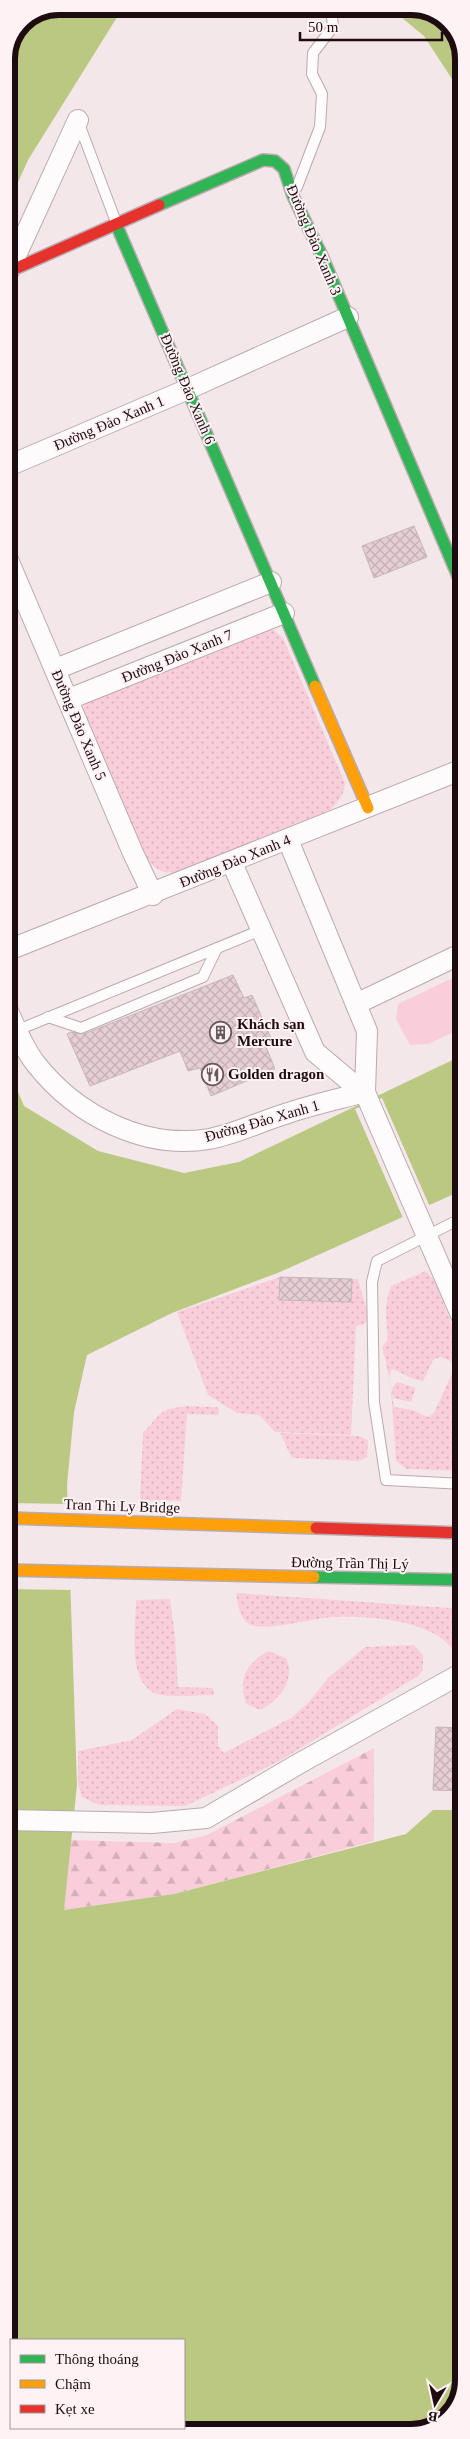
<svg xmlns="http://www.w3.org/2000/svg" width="470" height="2439" font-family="'Times New Roman',serif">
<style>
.green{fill:url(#green-dots);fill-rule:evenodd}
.forest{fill:url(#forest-firs)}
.pitch{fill:#f9ceda}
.water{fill:#bac882}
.pier{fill:#f4e7ea}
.building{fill:url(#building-cross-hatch);stroke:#c6b6ba}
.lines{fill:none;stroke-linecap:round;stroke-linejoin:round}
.lane-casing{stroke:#b9aaae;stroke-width:12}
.street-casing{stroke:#b9aaae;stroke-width:22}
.fast-casing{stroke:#b9aaae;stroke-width:14}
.slow-casing{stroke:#b9aaae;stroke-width:14}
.jam-casing{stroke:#b9aaae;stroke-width:14}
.lane{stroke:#fdfbfc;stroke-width:10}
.street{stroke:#fdfbfc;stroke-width:20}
.fast{stroke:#30b455;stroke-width:11}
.slow{stroke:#ff9f0a;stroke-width:11}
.jam{stroke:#e5322d;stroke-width:11}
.labels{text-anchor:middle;stroke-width:4;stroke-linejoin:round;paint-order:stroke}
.street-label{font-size:15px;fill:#1d0b10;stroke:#fef2f5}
.poi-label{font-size:15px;font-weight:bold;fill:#1d0b10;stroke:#fef2f5;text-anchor:start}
.rim{fill:none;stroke:#1d0b10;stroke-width:6}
</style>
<defs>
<pattern id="green-dots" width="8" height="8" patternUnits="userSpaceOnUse" patternTransform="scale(1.25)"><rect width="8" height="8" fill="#f9ceda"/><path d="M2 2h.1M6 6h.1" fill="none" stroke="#d5b0ba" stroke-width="1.8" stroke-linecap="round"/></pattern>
<pattern id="forest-firs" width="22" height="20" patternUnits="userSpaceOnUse" patternTransform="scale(1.25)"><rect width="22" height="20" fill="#f9ceda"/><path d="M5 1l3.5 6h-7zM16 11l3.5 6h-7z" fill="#d5b0ba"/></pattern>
<pattern id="building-cross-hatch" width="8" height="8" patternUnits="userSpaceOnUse" patternTransform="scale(1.25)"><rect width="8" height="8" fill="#e5ced4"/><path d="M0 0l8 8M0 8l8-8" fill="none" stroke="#c4b0b5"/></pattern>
</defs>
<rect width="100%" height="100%" fill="#f4e7ea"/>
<g class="green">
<path d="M266 624 283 638 345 783C344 795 339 801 330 810L177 872C162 874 154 869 146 857L82 710 89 697Z"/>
<path d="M426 1271 435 1281 464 1357V1471L407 1469 396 1461C393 1423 393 1383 382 1347L388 1339C386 1321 384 1303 391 1286ZM440 1357 451 1361 454 1369 434 1413 428 1417 412 1410 394 1407 389 1377 392 1369C403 1373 412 1380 423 1381L433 1360Z"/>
<polygon points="280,1277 358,1279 369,1318 364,1324 356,1326 351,1435 275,1432 259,1415 237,1413 208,1395 177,1312"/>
<polygon points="397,1382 416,1388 411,1402 393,1398 392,1388"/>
<polygon points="186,1406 217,1407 219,1410 218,1415 187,1414 181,1501 140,1500 143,1433 160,1414 168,1409"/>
<polygon points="280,1433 359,1436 368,1440 367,1457 359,1461 292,1458"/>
<path d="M236 1593 464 1609V1655C451 1650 444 1638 433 1633 405 1619 366 1616 335 1617 316 1617 263 1633 249 1624 239 1618 238 1603 236 1593Z"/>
<path d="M170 1599 175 1636 178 1687 213 1688 214 1695C200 1695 163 1699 152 1692 127 1676 136 1626 136 1600Z"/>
<polygon points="414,1645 423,1655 423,1670 418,1676 278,1762 185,1806 99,1805 82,1797 78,1784 78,1751 132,1740 177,1709 205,1714 218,1726 218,1746 224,1753 291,1718 308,1703 328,1678 365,1647"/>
<path d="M268 1651 286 1658C296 1680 279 1701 260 1710L246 1704C238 1679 246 1664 268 1651Z"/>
</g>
<polygon class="forest" points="374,1748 374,1841 174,1894 64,1910 70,1840 174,1843 207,1835"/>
<polygon class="pitch" points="463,973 463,1028 428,1044 410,1045 396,1019 398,1004"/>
<g class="water">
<polygon points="59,6 124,6 28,160 6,209 6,59 22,22"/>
<polygon points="389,7 418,7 448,22 463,52 463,96 424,36"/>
<polygon points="463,1055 463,1190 280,1272 172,1313 87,1355 74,1412 67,1485 77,1785 64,1910 174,1894 406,1834 433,1810 464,1810 464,2380 450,2415 418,2432 52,2432 43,2428 184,2428 184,2340 11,2340 11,2396 7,2387 6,1063 24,1106 98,1151 184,1173 239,1162"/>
</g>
<g class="pier">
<polygon points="382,1098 430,1207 403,1218 355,1109"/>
<polygon points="7,1503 70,1504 74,1590 7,1589"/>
</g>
<g class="building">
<polygon points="414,526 427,557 374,578 362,546"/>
<polygon points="233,975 244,998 252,995 271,1038 264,1042 275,1069 211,1096 200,1068 188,1071 180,1051 90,1086 67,1034 71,1032 84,1034"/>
<polygon points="280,1277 352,1279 351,1302 279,1300"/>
<polygon points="436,1727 464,1728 464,1791 433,1790"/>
</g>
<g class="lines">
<defs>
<g id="lane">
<polyline points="78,121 116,222"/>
<polyline points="297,187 320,127 322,94 312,74 313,53 333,27 331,7"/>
<polyline points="48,1017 81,1028 203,977 217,948"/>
<polyline points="18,1030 261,930"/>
<polyline points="464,1217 377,1261 372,1282 374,1402 386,1480 464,1484"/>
</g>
<g id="street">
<polyline points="6,277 78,120"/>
<polyline points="6,467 188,389 348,317"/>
<polyline points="6,555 133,853 153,895"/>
<polyline points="56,669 271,582"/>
<polyline points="69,699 284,613"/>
<polyline points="288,840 367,1031 365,1092 369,1102 464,1322"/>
<polyline points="232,863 315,1052 353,1084 365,1092"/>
<polyline points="6,951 463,769"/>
<polyline points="356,1004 463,953"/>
<path d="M6 1007C15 1026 23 1048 36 1064 76 1115 144 1150 209 1139 236 1134 259 1122 285 1114 311 1105 339 1099 365 1092"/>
<polyline points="7,1820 152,1823 206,1818 300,1763 464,1672"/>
</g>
<g id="fast">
<polyline points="159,205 263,160 275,161 284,169 293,196 322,256 463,588"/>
<polyline points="116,224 315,686"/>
<polyline points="314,1577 464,1580"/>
</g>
<g id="slow">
<polyline points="315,686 368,808"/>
<polyline points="7,1518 316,1528"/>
<polyline points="7,1570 314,1577"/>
</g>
<g id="jam">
<polyline points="10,271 159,205"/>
<polyline points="316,1528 464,1533"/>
</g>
</defs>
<use href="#lane" class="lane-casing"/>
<use href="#street" class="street-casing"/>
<use href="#fast" class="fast-casing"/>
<use href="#slow" class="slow-casing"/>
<use href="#jam" class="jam-casing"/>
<use href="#lane" class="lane"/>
<use href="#street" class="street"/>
<use href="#fast" class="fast"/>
<use href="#slow" class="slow"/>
<use href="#jam" class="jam"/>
</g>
<defs>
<symbol id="building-ring" viewBox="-11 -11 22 22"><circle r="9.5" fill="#fef2f5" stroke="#68585c" stroke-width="1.5"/><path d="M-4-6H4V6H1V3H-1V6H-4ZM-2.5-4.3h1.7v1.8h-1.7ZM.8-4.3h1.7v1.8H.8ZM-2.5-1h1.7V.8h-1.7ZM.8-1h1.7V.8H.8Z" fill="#68585c"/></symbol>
<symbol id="restaurant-ring" viewBox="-11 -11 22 22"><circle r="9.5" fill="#fef2f5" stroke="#68585c" stroke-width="1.5"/><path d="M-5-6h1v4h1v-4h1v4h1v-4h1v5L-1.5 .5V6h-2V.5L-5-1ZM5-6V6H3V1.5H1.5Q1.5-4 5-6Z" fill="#68585c"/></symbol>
</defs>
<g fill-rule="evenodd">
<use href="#building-ring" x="208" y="1020" width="25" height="25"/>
<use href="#restaurant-ring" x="200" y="1062" width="25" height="25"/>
</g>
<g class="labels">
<g class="street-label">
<text transform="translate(314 240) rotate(67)" y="5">Đường Đảo Xanh 3</text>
<text transform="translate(188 389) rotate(67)" y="5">Đường Đảo Xanh 6</text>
<text transform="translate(109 423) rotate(-23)" y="5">Đường Đảo Xanh 1</text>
<text transform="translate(177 656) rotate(-22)" y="5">Đường Đảo Xanh 7</text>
<text transform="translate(79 725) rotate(67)" y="5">Đường Đảo Xanh 5</text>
<text transform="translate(235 861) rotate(-22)" y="5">Đường Đảo Xanh 4</text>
<text transform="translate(262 1121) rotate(-16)" y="5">Đường Đảo Xanh 1</text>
<text transform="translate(122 1506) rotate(2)" y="5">Tran Thi Ly Bridge</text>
<text transform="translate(350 1563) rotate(1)" y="5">Đường Trần Thị Lý</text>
</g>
<g class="poi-label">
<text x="237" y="1029">Khách sạn<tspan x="237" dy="17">Mercure</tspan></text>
<text x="228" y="1079">Golden dragon</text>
</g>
</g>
<path d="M0 0H470V2439H0ZM59 15H411A44 44 0 0 1 455 59V2380A44 44 0 0 1 411 2424H59A44 44 0 0 1 15 2380V59A44 44 0 0 1 59 15Z" fill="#fef2f5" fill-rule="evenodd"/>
<path class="rim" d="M59 15H411A44 44 0 0 1 455 59V2380A44 44 0 0 1 411 2424H59A44 44 0 0 1 15 2380V59A44 44 0 0 1 59 15Z"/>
<rect x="10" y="2339" width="175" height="90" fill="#fef2f5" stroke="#a49699"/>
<rect x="20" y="2355" width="25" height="8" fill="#30b455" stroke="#a49699"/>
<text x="55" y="2364" font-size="15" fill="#1d0b10">Thông thoáng</text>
<rect x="20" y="2380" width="25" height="8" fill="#ff9f0a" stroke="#a49699"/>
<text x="55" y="2389" font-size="15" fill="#1d0b10">Chậm</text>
<rect x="20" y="2405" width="25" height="8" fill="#e5322d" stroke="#a49699"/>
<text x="55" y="2414" font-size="15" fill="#1d0b10">Kẹt xe</text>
<g transform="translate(435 2404) rotate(189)" stroke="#fef2f5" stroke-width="4" paint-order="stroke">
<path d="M0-4L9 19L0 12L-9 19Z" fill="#1d0b10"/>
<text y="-8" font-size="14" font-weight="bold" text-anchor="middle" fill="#1d0b10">B</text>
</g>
<path d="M300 32v8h142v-8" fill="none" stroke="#1d0b10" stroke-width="2.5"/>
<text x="308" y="32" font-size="15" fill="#1d0b10" stroke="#fef2f5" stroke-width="4" paint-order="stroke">50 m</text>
</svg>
